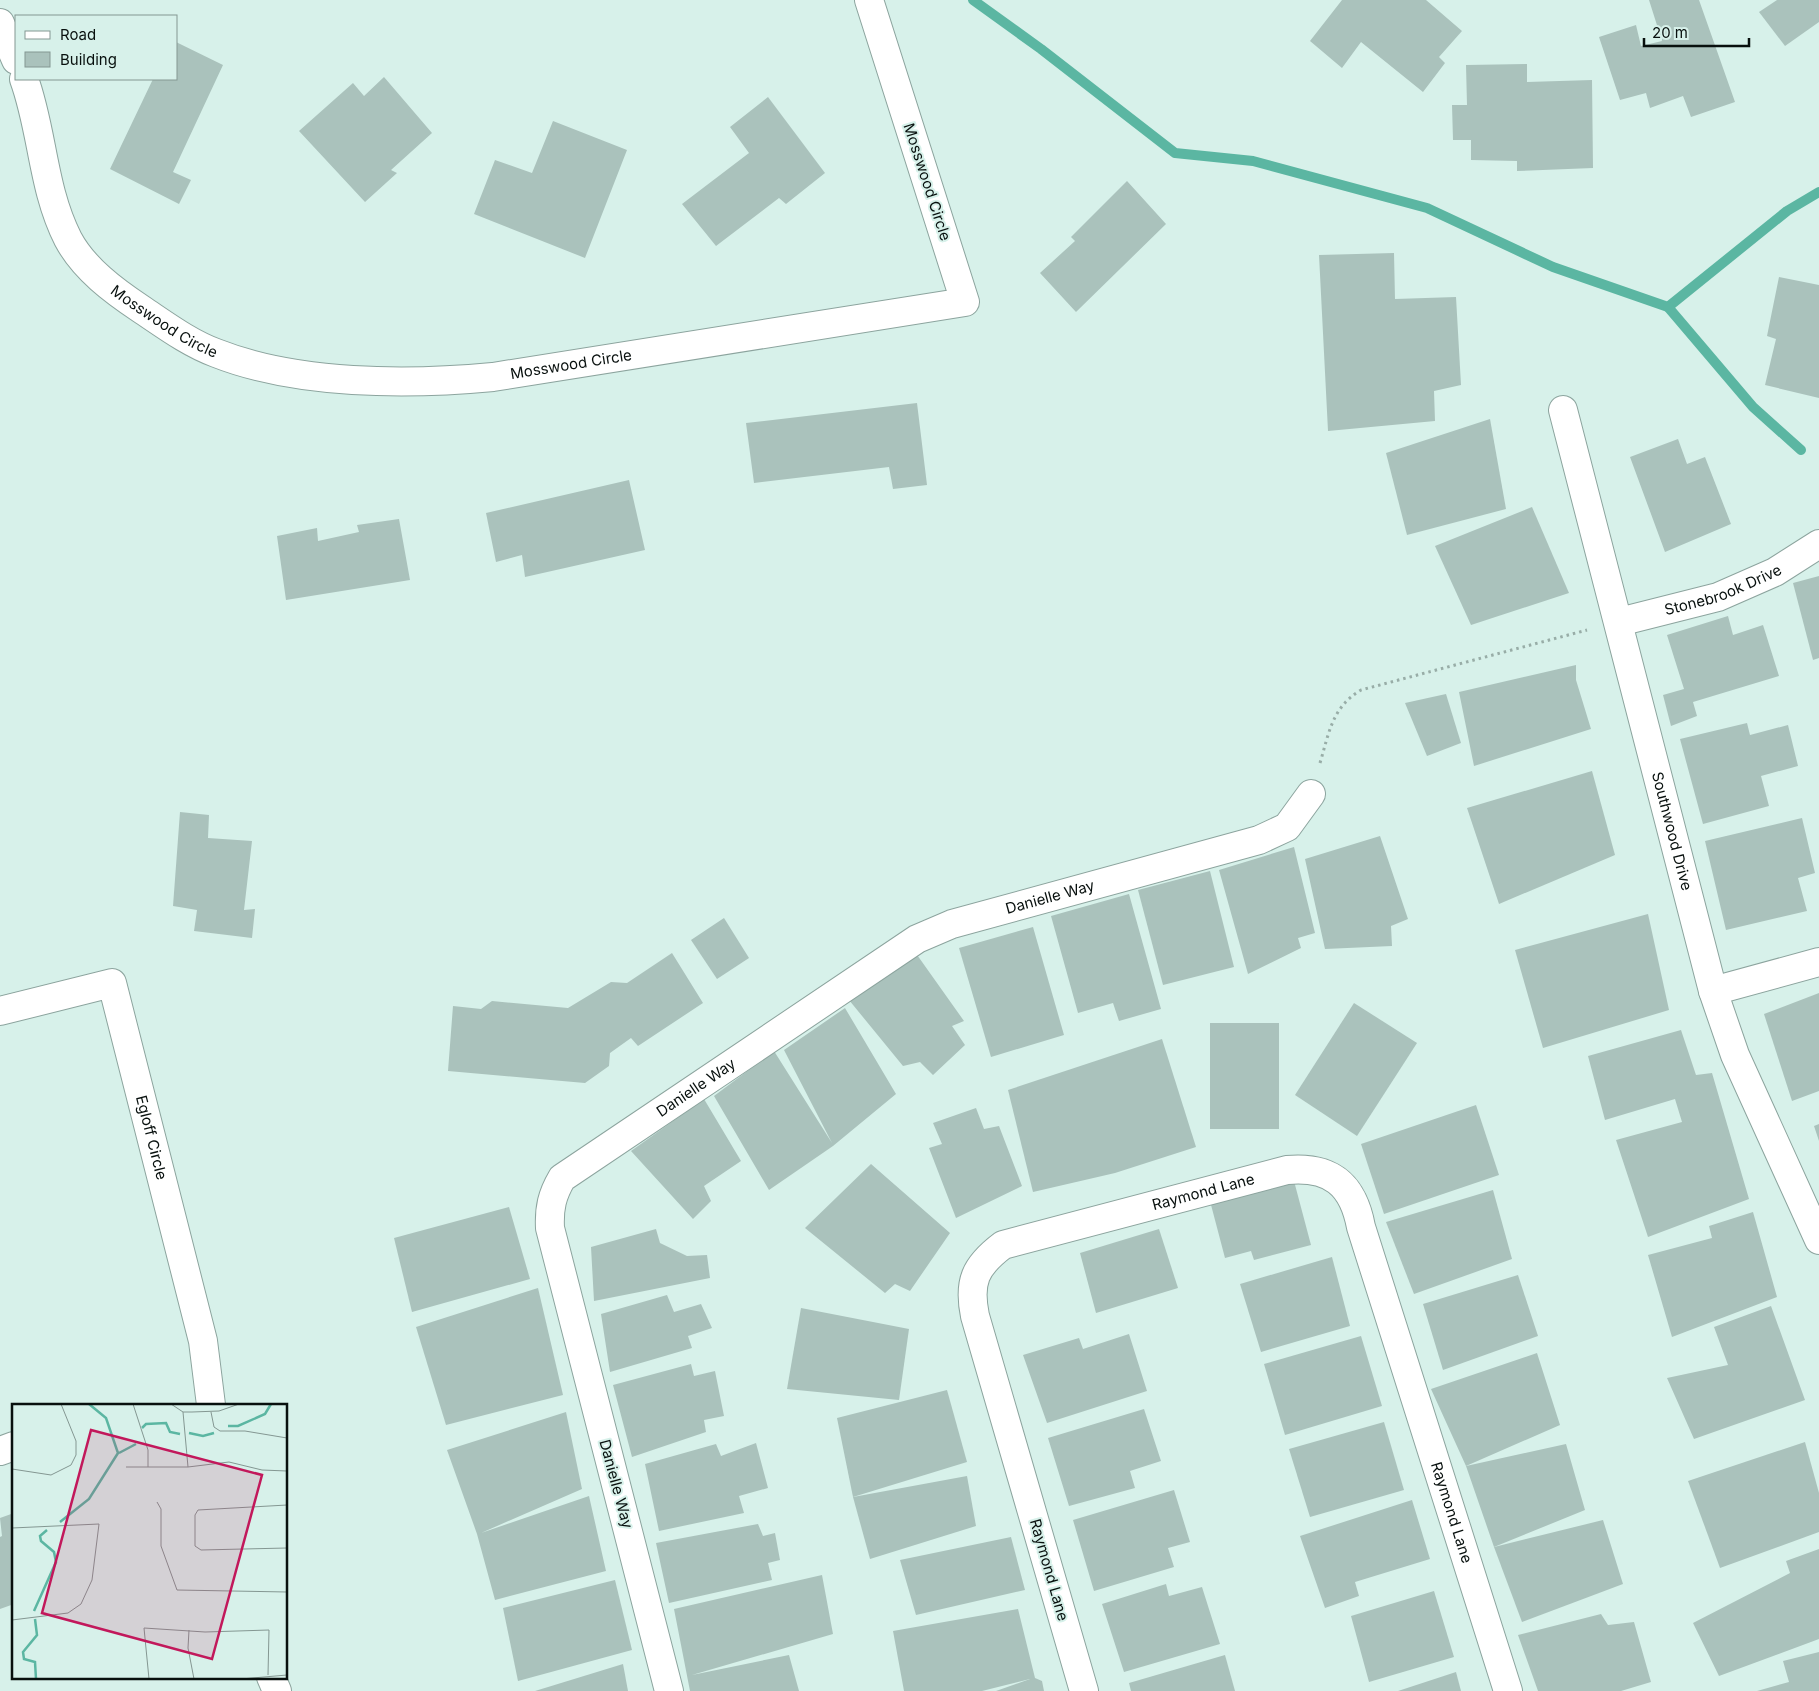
<svg xmlns="http://www.w3.org/2000/svg" width="1819" height="1691" font-family="Inter,sans-serif">
<style>
.lines{fill:none;stroke-linecap:round;stroke-linejoin:round}
.stream{stroke:#5bb6a2;stroke-width:10}
.building{fill:#aac2bc}
.minor-casing{stroke:#8ca49e;stroke-width:30}
.path{stroke:#98ada7;stroke-width:3;stroke-dasharray:2.5 4;stroke-linecap:butt}
.minor{stroke:#fff;stroke-width:28}
.labels{text-anchor:middle;stroke-width:4;stroke-linejoin:round;paint-order:stroke}
.street-label{font-size:15px;fill:#08100e;stroke:#d7f1ea}
.inset-river{fill:none;stroke:#5bb6a2;stroke-width:2.5}
.inset-road{fill:none;stroke:#849792;stroke-width:1}
.view{fill:#c2185b;fill-opacity:0.15;stroke:#c2185b;stroke-width:2.5}
.inset-edge{fill:none;stroke:#08100e;stroke-width:2.5}
</style>
<rect width="100%" height="100%" fill="#d7f1ea"/>
<g class="lines">
<g class="stream">
<polyline points="973,0 1041,49 1175,153 1253,161 1427,208 1553,267 1668,307 1787,211 1819,192"/>
<polyline points="1668,307 1753,407 1801,450"/>
</g>
</g>
<g class="building">
<polygon points="1342,0 1426,0 1462,31 1439,57 1445,63 1423,92 1361,42 1342,68 1310,41"/>
<polygon points="1649,0 1699,0 1735,102 1691,117 1683,96 1650,108 1646,93 1620,100 1599,37 1636,25 1641,46 1662,41"/>
<polygon points="1777,0 1819,0 1819,22 1785,46 1759,12"/>
<polygon points="176,42 223,65 173,172 191,180 179,204 110,169 153,79 176,79"/>
<polygon points="1527,64 1527,82 1592,80 1593,168 1517,171 1517,161 1471,160 1471,140 1453,140 1452,105 1467,105 1466,65"/>
<polygon points="384,77 432,133 391,170 397,173 365,202 299,131 353,83 364,96"/>
<polygon points="768,97 825,173 786,204 779,198 716,246 682,204 749,153 730,127"/>
<polygon points="553,121 627,150 585,258 474,214 495,160 532,173"/>
<polygon points="1127,181 1166,224 1076,312 1040,273 1075,241 1071,237"/>
<polygon points="1394,253 1395,299 1456,297 1461,385 1434,391 1435,421 1328,431 1319,255"/>
<polygon points="1779,277 1819,285 1819,398 1765,385 1776,339 1767,336"/>
<polygon points="917,403 927,485 893,489 889,467 754,483 746,423"/>
<polygon points="1490,419 1506,509 1407,535 1386,453"/>
<polygon points="1678,439 1687,464 1705,457 1731,524 1665,552 1630,457"/>
<polygon points="629,480 645,550 525,577 522,555 496,562 486,513"/>
<polygon points="1532,507 1569,593 1471,625 1435,546"/>
<polygon points="399,519 410,580 286,600 277,536 317,528 318,541 359,532 357,525"/>
<polygon points="1819,576 1819,658 1813,660 1793,583"/>
<polygon points="1728,616 1733,635 1763,625 1779,676 1693,702 1697,716 1671,726 1663,695 1684,689 1667,635"/>
<polygon points="1576,665 1576,680 1591,729 1474,766 1459,692"/>
<polygon points="1446,694 1461,743 1427,756 1405,703"/>
<polygon points="1747,723 1750,735 1788,725 1798,766 1761,776 1769,806 1703,824 1680,739"/>
<polygon points="1592,771 1615,855 1499,904 1467,808"/>
<polygon points="180,812 209,815 208,838 252,841 244,910 255,909 252,938 194,931 197,910 173,906"/>
<polygon points="1802,818 1815,873 1798,878 1807,911 1726,930 1705,841"/>
<polygon points="1380,836 1408,919 1391,926 1392,946 1325,949 1305,859"/>
<polygon points="1294,847 1315,933 1298,938 1301,948 1248,974 1219,870"/>
<polygon points="1210,871 1234,967 1163,985 1138,890"/>
<polygon points="1129,894 1161,1009 1119,1021 1113,1003 1078,1013 1051,916"/>
<polygon points="1648,914 1669,1010 1543,1048 1515,950"/>
<polygon points="724,918 749,958 717,979 691,940"/>
<polygon points="1033,927 1064,1035 991,1057 959,948"/>
<polygon points="915,952 964,1021 952,1026 965,1045 933,1075 920,1062 903,1066 849,1000"/>
<polygon points="672,953 703,1003 638,1046 631,1038 610,1053 609,1066 585,1083 448,1071 453,1006 481,1009 492,1001 568,1008 611,982 627,983"/>
<polygon points="1819,993 1819,1091 1792,1101 1764,1014"/>
<polygon points="1354,1003 1417,1043 1357,1136 1295,1095"/>
<polygon points="845,1008 896,1094 833,1146 769,1190 714,1096 774,1051 832,1143 784,1050"/>
<rect x="1210" y="1023" width="69" height="106"/>
<polygon points="1681,1030 1696,1075 1712,1073 1749,1199 1648,1237 1616,1140 1682,1122 1675,1099 1605,1120 1588,1056"/>
<polygon points="1162,1039 1196,1147 1115,1173 1033,1192 1008,1090"/>
<polygon points="704,1099 741,1161 704,1186 711,1201 693,1219 631,1151"/>
<polygon points="1476,1105 1499,1175 1384,1214 1361,1144"/>
<polygon points="976,1108 984,1129 999,1126 1022,1186 956,1218 929,1148 942,1144 933,1123"/>
<polygon points="1819,1124 1819,1141 1814,1126"/>
<polygon points="871,1164 950,1233 910,1291 895,1284 885,1293 805,1228"/>
<polygon points="1294,1181 1311,1245 1254,1260 1251,1251 1225,1258 1210,1201"/>
<polygon points="1493,1190 1512,1259 1414,1294 1386,1222"/>
<polygon points="509,1207 530,1279 412,1312 394,1238"/>
<polygon points="1753,1212 1777,1297 1672,1337 1648,1255 1712,1238 1709,1226"/>
<polygon points="656,1229 660,1243 687,1256 707,1255 710,1278 594,1301 591,1247"/>
<polygon points="1159,1229 1178,1288 1096,1313 1080,1253"/>
<polygon points="1332,1257 1350,1326 1261,1352 1240,1284"/>
<polygon points="1518,1275 1538,1336 1443,1370 1423,1304"/>
<polygon points="538,1288 563,1395 446,1425 416,1327"/>
<polygon points="667,1295 674,1312 701,1304 712,1328 688,1336 692,1348 610,1372 601,1314"/>
<polygon points="1771,1306 1805,1400 1694,1439 1667,1378 1728,1365 1714,1327"/>
<polygon points="801,1308 909,1329 899,1400 787,1389"/>
<polygon points="1129,1334 1147,1391 1047,1423 1023,1355 1079,1338 1083,1349"/>
<polygon points="1361,1336 1382,1406 1285,1435 1264,1364"/>
<polygon points="1537,1353 1560,1425 1466,1466 1566,1444 1585,1510 1494,1547 1466,1466 1431,1389"/>
<polygon points="691,1364 694,1376 715,1371 724,1416 704,1420 706,1432 632,1457 613,1385"/>
<polygon points="947,1390 967,1462 853,1497 837,1418"/>
<polygon points="1144,1409 1161,1461 1130,1471 1135,1488 1069,1506 1048,1438"/>
<polygon points="566,1412 582,1489 481,1533 589,1496 606,1571 495,1600 477,1534 447,1450"/>
<polygon points="1384,1422 1404,1490 1310,1517 1289,1449"/>
<polygon points="1805,1442 1819,1493 1819,1532 1720,1568 1688,1481"/>
<polygon points="756,1443 768,1488 739,1496 744,1513 659,1531 645,1464 716,1444 721,1456"/>
<polygon points="967,1476 976,1526 870,1559 853,1497"/>
<polygon points="1174,1490 1190,1542 1168,1548 1174,1567 1094,1591 1073,1520"/>
<polygon points="1412,1500 1430,1559 1355,1582 1359,1596 1325,1608 1300,1536"/>
<polygon points="14,1513 14,1604 0,1609 0,1537 2,1536 0,1518"/>
<polygon points="1603,1520 1623,1584 1522,1622 1494,1547"/>
<polygon points="758,1524 763,1536 775,1533 780,1560 768,1563 772,1580 669,1603 656,1543"/>
<polygon points="1011,1537 1025,1590 916,1615 900,1560"/>
<polygon points="1819,1549 1819,1639 1719,1676 1693,1623 1790,1573 1786,1561"/>
<polygon points="822,1575 833,1634 692,1675 789,1655 799,1691 690,1691 674,1609"/>
<polygon points="615,1580 632,1650 518,1681 503,1608"/>
<polygon points="1166,1584 1169,1596 1202,1587 1220,1644 1124,1672 1102,1604"/>
<polygon points="1434,1591 1454,1657 1369,1682 1351,1616"/>
<polygon points="1018,1609 1035,1678 1042,1681 1044,1691 996,1691 1030,1679 982,1691 904,1691 893,1631"/>
<polygon points="1601,1614 1608,1625 1634,1622 1651,1682 1621,1691 1538,1691 1518,1635"/>
<polygon points="1819,1652 1819,1691 1757,1691 1789,1682 1783,1661"/>
<polygon points="1225,1655 1235,1691 1131,1691 1129,1683"/>
<polygon points="623,1664 628,1691 535,1691"/>
<polygon points="1456,1672 1461,1691 1398,1691"/>
</g>
<g class="lines">
<defs>
<g id="minor">
<polyline points="0,23 16,60"/>
<path id="s1" d="M24 79C43 131 42 188 68 239 84 269 114 291 141 309 165 325 189 343 216 353 297 385 407 385 493 377L965 302 869 0"/>
<path id="s2" d="M1563 410 1713 991 1735 1055 1819 1240"/>
<path id="s3" d="M1619 622 1718 597 1775 572 1819 544"/>
<polyline points="1713,991 1819,962"/>
<path id="s4" d="M0 1011 112 983 203 1341 211 1405"/>
<polyline points="0,1451 14,1446"/>
<polyline points="271,1677 277,1691"/>
<path id="s5" d="M669 1691 550 1228C549 1208 552 1195 562 1178L917 939 952 924 1259 840 1287 827 1311 794"/>
<path id="s6" d="M1084 1691 975 1316C968 1282 975 1266 1003 1245L1287 1170C1331 1166 1353 1184 1361 1227L1508 1691"/>
</g>
</defs>
<use href="#minor" class="minor-casing"/>
<path class="path" d="M1320 763C1329 733 1332 707 1361 690L1587 630"/>
<use href="#minor" class="minor"/>
</g>
<g class="labels">
<g class="street-label">
<text transform="translate(927 182) rotate(72)" y="5">Mosswood Circle</text>
<text dy="5" stroke="none"><textPath href="#s1" startOffset="295">Mosswood Circle</textPath></text>
<text dy="5" stroke="none"><textPath href="#s1" startOffset="715">Mosswood Circle</textPath></text>
<text dy="5" stroke="none"><textPath href="#s3" startOffset="109">Stonebrook Drive</textPath></text>
<text dy="5" stroke="none"><textPath href="#s2" startOffset="435">Southwood Drive</textPath></text>
<text dy="5" stroke="none"><textPath href="#s5" startOffset="1098">Danielle Way</textPath></text>
<text dy="5" stroke="none"><textPath href="#s5" startOffset="692">Danielle Way</textPath></text>
<text dy="5" stroke="none"><textPath href="#s4" startOffset="275">Egloff Circle</textPath></text>
<text dy="5" stroke="none"><textPath href="#s6" startOffset="680">Raymond Lane</textPath></text>
<text transform="translate(616 1484) rotate(75)" y="5">Danielle Way</text>
<text dy="5" stroke="none"><textPath href="#s6" startOffset="1172">Raymond Lane</textPath></text>
<text transform="translate(1049 1570) rotate(74)" y="5">Raymond Lane</text>
</g>
</g>
<g transform="translate(12 1404)">
<rect width="275" height="275" fill="#d7f1ea"/>
<path class="inset-river" d="M216 22H226L253 10 259 0M130 24 134 20 154 19 158 28 168 30M177 29 191 32 202 29M107 49 124 40M48 118 77 95 106 49 94 14 77 0M22 207 44 158 42 148 29 137 28 132 35 126M23 215 25 231 11 248 12 255 23 258 24 275"/>
<path class="inset-road" d="M121 0 136 46V63M159 0 171 8H180L207 7 227 0M171 8 176 63M199 8 202 23 208 27H233L275 34M114 63H176L217 58 250 66 275 67M0 65 39 71 59 61 64 51V37L49 0M145 98 149 105V142L165 186 275 188M275 101 186 106 183 111V142L189 146 275 144M0 124 87 120 80 176 69 200 56 209 0 216M177 226 176 244 182 275M137 275 132 224 193 228 257 226 256 271M229 275 275 271"/>
<path class="view" d="M79 26 250 71 200 255 30 209Z"/>
<rect width="275" height="275" class="inset-edge"/>
</g>
<rect x="15" y="15" width="162" height="65" fill="#d7f1ea" stroke="#849792"/>
<rect x="25" y="31" width="25" height="8" fill="#ffffff" stroke="#849792"/>
<text x="60" y="40" font-size="15" fill="#08100e">Road</text>
<rect x="25" y="52" width="25" height="15" fill="#aac2bc" stroke="#849792"/>
<text x="60" y="65" font-size="15" fill="#08100e">Building</text>
<path d="M1644 38v8h105v-8" fill="none" stroke="#08100e" stroke-width="2.5"/>
<text x="1652" y="38" font-size="15" fill="#08100e" stroke="#d7f1ea" stroke-width="4" paint-order="stroke">20 m</text>
</svg>
